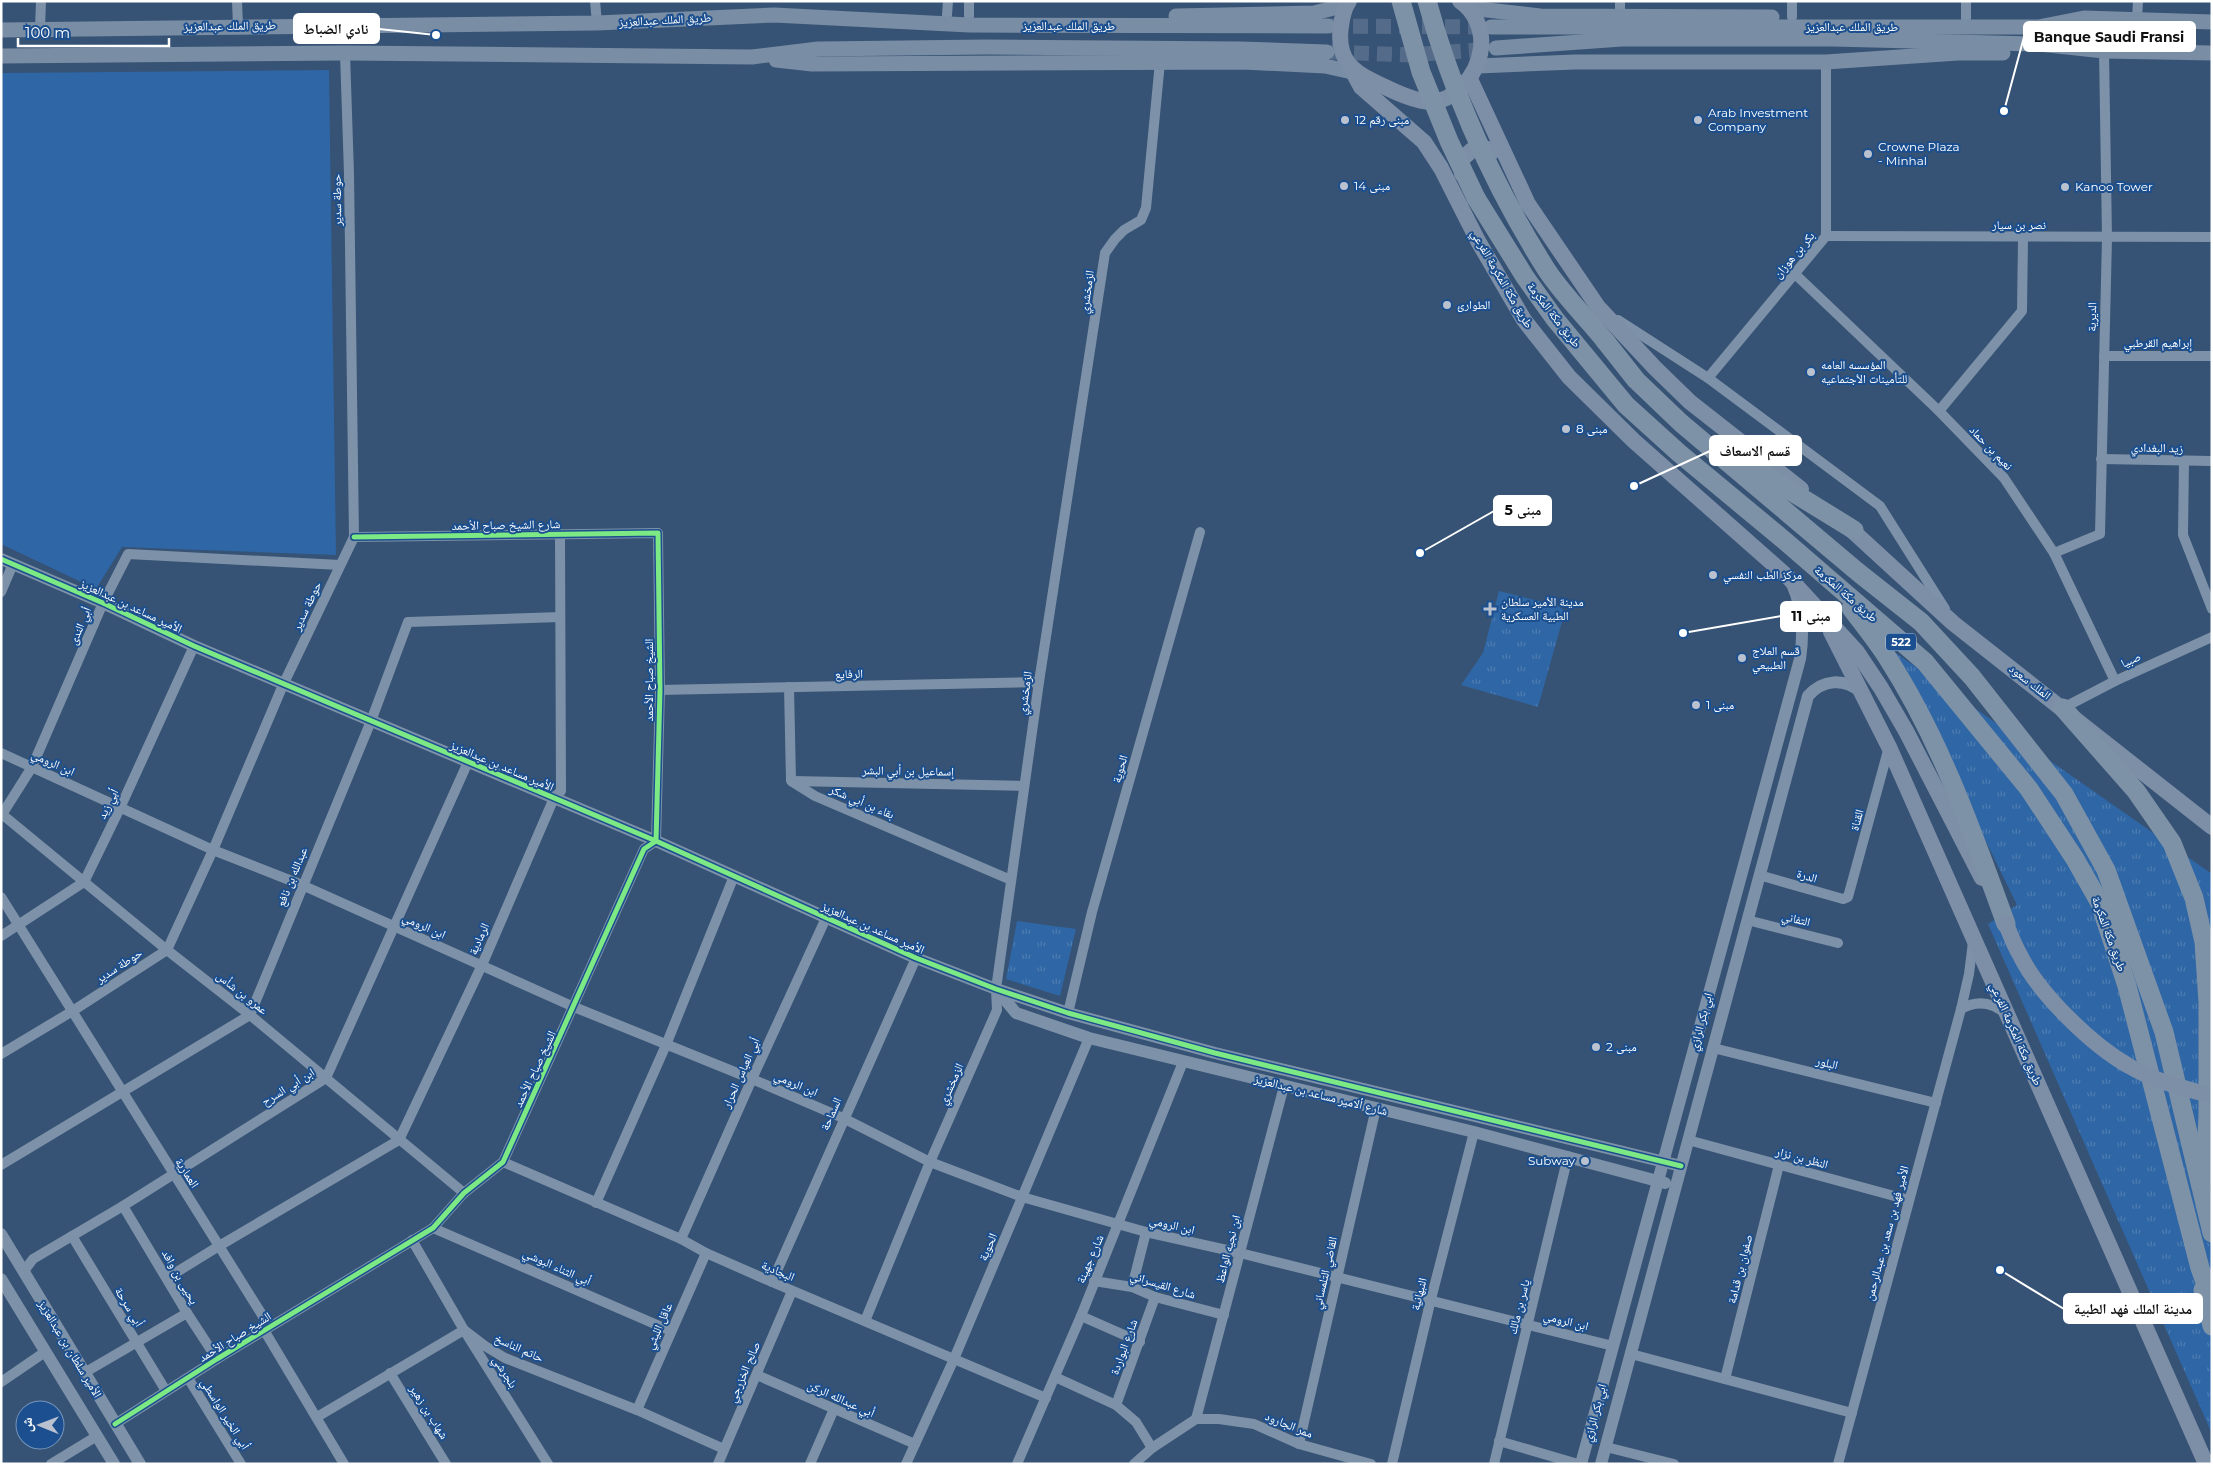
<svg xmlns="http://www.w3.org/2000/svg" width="2213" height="1465" font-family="Montserrat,'Noto Naskh Arabic',sans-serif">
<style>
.park{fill:url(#park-tufts)}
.pitch{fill:#2f66a5}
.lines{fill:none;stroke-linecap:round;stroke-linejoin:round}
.secondary-tunnel{stroke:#546c89;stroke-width:15;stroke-dasharray:15 8;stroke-linecap:butt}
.minor{stroke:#7d92a8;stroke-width:10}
.tertiary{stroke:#7d92a8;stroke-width:12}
.secondary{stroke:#798da4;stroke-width:15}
.primary{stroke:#7d8ea7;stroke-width:16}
.motorway{stroke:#7e92a7;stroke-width:19}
.primary-bridge{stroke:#7d8ea7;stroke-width:16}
.motorway-bridge{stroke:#7e92a7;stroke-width:19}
.cycleway-casing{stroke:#1b4f8f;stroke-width:8}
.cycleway{stroke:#7ce984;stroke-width:5}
.poi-dot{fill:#b9c2ce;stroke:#1b4f8f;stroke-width:2}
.labels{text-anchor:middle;stroke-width:4;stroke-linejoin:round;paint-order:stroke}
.shield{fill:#1b4f8f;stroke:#bbcadd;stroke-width:1}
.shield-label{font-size:11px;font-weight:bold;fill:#fff}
.street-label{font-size:12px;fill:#fff;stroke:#1b4f8f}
.poi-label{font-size:12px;fill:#fff;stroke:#1b4f8f;text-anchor:start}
.leader{fill:none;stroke:#fff;stroke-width:2}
.callout-dot{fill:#fff;stroke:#1b4f8f;stroke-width:2}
.callout{fill:#fff;stroke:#fff;stroke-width:2}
.callout-label{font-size:14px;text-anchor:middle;font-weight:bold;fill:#111}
</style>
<defs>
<pattern id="park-tufts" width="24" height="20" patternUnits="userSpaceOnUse" patternTransform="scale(1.25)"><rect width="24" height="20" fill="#2f66a5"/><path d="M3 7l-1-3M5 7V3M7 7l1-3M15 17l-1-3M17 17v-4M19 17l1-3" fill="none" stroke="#4e7db2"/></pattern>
</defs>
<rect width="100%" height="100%" fill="#365274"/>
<g class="park">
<polygon points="1499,591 1558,606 1565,611 1538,707 1461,685 1483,653"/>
<polygon points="1893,651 2212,874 2212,1434 1988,924 2017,905"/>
<polygon points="1017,921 1076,929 1060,996 1006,979"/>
</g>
<polygon class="pitch" points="329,70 336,555 122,547 96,589 1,544 1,73"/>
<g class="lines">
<g class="secondary-tunnel">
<polyline points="1330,26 1490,27"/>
<polyline points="1331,52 1410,55 1491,49"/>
</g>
<g class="minor">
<polyline points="237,1 238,26"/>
<polyline points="595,1 597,23"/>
<polyline points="1966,1 1966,18"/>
<polyline points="947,15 948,1"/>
<polyline points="969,16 969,1"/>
<polyline points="1620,16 1620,1"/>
<polyline points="1792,17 1792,1"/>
<polyline points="2137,19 2138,1"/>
<polyline points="40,29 41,1"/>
<polyline points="1826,236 2212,237"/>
<polyline points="1795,274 1939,411 2004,478 2054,553 2115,681"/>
<polyline points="1618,320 1708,378 1880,506 1945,609"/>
<polyline points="2104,356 2212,356"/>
<polyline points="1708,378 1826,236 1826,62"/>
<polyline points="1939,411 2022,311 2023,238"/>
<polyline points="2101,459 2212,461"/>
<polyline points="2184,461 2183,535 2212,609"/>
<polyline points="2054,553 2100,534 2107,238 2104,51"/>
<polyline points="1,592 13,564"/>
<polyline points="789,687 791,781 815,796 1011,880"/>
<polyline points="660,690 1039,682"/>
<polyline points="2063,708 2115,681 2212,637"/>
<polyline points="1,753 213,850 302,885 574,1007 752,1079 843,1118 930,1162 1022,1197 1146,1232 1240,1253 1613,1346"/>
<polyline points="793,781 1024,786"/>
<polyline points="3,815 167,950 250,1015 464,1193"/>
<polyline points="1,816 32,767 103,603 128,554 340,565"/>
<polyline points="1759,875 1843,899 1848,897 1889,747"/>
<polyline points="1,897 264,1318 264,1330 344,1464"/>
<polyline points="1747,920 1838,943"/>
<polyline points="1,936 84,882 121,806 194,646"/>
<path d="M1961 1009C1977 1000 1992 1002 2006 1014"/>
<polyline points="1068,1013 1092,912 1200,532"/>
<polyline points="1713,1048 1936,1103"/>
<polyline points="1,1054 71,1012 167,950 213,850 283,685 354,537 349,174 345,53"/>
<polyline points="1688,1140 1909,1200"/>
<polyline points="503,1162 681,1239 706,1253 772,1282 1046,1398"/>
<polyline points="1,1165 250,1015 371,721 408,622 560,617"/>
<polyline points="596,1203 666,1045 734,876"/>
<polyline points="123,1206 187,1313 217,1359"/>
<polyline points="433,1228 671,1331"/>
<polyline points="72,1236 166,1391"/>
<polyline points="681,1239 752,1079 826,918"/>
<polyline points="412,1240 464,1330 548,1464"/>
<polyline points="24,1271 33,1259 123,1206 326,1078 468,762"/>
<polyline points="167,1278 219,1246 399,1140 482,965 554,798 561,791 560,534"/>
<polyline points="1094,1281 1132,1287 1155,1297 1224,1315"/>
<polyline points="772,1282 916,958"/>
<polyline points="1132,1287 1146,1232"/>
<polyline points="1081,1316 1140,1342"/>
<polyline points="865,1321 930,1162 997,1010 996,989 1039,682 1105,253 1115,239 1124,230 1141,220 1146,208 1160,62"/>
<polyline points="1631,1354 1852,1413"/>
<polyline points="84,1373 187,1313"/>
<polyline points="390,1373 446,1464"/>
<polyline points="757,1375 915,1444"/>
<polyline points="1055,1377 1116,1405 1136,1422 1152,1448"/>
<polyline points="188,1378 241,1464"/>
<polyline points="1725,1379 1779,1165"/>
<polyline points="1,1382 45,1352"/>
<polyline points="1116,1405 1155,1297"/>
<polyline points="637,1410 706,1253"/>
<polyline points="317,1417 464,1330 485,1346 505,1358 637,1410 724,1449"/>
<polyline points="1196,1419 1284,1086"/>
<polyline points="1196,1419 1219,1419 1254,1424 1299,1444 1371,1464"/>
<polyline points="115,1424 217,1359 433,1228 464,1193 503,1162 644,849 656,841 660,690 658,533 354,537"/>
<polyline points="1499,1441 1578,1464"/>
<polyline points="1299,1444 1376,1108"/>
<polyline points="1606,1447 1674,1464"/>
<polyline points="51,1464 97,1436"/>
<polyline points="718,1464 792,1291"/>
<polyline points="810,1464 834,1409"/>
<polyline points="906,1464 954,1359 1089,1038"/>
<polyline points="1017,1464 1081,1316 1183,1062"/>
<polyline points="1134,1464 1152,1448 1196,1419"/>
<polyline points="1392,1464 1431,1299 1474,1132"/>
<polyline points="1494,1464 1568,1156"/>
<polyline points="1838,1464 1961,1009 1969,974 1973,942"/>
</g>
<g class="tertiary">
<polyline points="1,559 103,603 194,646 656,841 916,958 996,989 1068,1013 1215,1053 1681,1166"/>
<polyline points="996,989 1016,1013 1089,1038 1474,1132 1665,1183"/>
<polyline points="1,1234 140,1464"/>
<polyline points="1,1279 114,1464"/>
<path d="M1581 1464 1800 659C1804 633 1803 608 1792 584"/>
<path d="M1601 1464 1808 696C1823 679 1844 678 1861 692"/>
</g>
<g class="secondary">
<polyline points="1470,8 1540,16 1772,17"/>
<polyline points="1176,16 1314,13 1346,5"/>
<polyline points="1491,27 2038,27 2084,18 2212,22"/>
<polyline points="1,30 597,23 774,15 969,25 1328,26"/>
<polyline points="1496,48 1622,39 1832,39 2039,44 2104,51 2212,53"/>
<polyline points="1,56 345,53 752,57 818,49 986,47 1241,49 1327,52"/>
<polyline points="776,60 812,64 1243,62 1325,66 1361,74"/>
<polyline points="1478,66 1575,62 1826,62 1958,53 2003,53"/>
</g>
<g class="primary">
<path d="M1349 1C1344 8 1342 18 1341 26 1339 39 1340 52 1348 63 1357 74 1370 80 1383 86 1395 92 1409 98 1422 101 1453 107 1478 75 1481 48 1483 30 1475 11 1460 1"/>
<polyline points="1348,63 1361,87 1424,142 1441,168 1478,241 1524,320 1569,377 1634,441 1790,579 1857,652 1881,688 1906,731 1982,878"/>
<polyline points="1470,79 1528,204 1598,307 1655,368 1690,402 1801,489"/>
<polyline points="1462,174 1462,159 1472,150 1489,149 1492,152"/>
<polyline points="1844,523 1953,623 2212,827"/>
<polyline points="1831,632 1889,747 2206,1464"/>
</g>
<g class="motorway">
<polyline points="1476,198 1525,277 1555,319 1626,405 1679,453 1785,541 1925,662 2029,789 2075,859 2100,903 2127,986 2200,1268 2212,1301"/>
<polyline points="1606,342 1636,380 1681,423 1859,573 1921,622 1972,677 2064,794 2106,870 2164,1032 2212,1233"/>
<polyline points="1737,458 1854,530"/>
<path d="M1851 608C1863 624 1876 640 1887 657 1940 739 1973 833 2006 924"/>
<polyline points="2063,708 2136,791 2172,843 2194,898 2204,942 2208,1002 2208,1115 2205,1178"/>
<polyline points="2203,1290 2212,1326"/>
</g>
<path class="primary-bridge" d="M2006 924C2010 934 2014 945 2020 955 2039 994 2092 1045 2129 1066 2154 1081 2184 1088 2212 1096"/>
<g class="motorway-bridge">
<polyline points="1401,1 1421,72 1449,141 1476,198"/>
<path d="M1427 1C1453 95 1494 186 1546 269 1563 295 1587 318 1606 342"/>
</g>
<defs>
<g id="cycleway">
<polyline points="1,559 103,603 194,646 656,841 916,958 996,989 1068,1013 1215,1053 1681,1166"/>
<polyline points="115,1424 217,1359 433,1228 464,1193 503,1162 644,849 656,841 660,690 658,533 354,537"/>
</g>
</defs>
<use href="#cycleway" class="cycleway-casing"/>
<use href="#cycleway" class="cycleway"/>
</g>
<g class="poi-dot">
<circle cx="1345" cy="120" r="5"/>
<circle cx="1698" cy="120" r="5"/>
<circle cx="1868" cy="154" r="5"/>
<circle cx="1344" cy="186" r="5"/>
<circle cx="2065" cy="187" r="5"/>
<circle cx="1447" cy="305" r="5"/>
<circle cx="1811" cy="372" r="5"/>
<circle cx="1566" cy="429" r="5"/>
<circle cx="1713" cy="575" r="5"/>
<path d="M1487.5 601.5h5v5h5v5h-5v5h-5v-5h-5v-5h5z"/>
<circle cx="1742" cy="658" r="5"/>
<circle cx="1696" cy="705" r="5"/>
<circle cx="1596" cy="1047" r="5"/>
<circle cx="1585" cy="1161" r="5"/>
</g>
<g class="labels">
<rect class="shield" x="1886" y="633.5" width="30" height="17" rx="4"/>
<g class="shield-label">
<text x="1901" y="646">522</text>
</g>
<g class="street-label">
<text transform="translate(665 20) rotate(-3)" y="4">طريق الملك عبدالعزيز</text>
<text transform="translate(230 26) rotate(-1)" y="4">طريق الملك عبدالعزيز</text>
<text x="1069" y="30">طريق الملك عبدالعزيز</text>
<text x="1852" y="31">طريق الملك عبدالعزيز</text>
<text transform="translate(337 200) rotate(-91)" y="4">حوطة سدير</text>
<text x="2019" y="229">نصر بن سيار</text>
<text transform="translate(1794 255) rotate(-50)" y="4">بكر بن هوزان</text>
<text transform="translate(1502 279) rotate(60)" y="4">طريق مكة المكرمة الفرعي</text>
<text transform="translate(1087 292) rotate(-82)" y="4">الزمخشري</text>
<text transform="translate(1554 315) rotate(52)" y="4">طريق مكة المكرمة</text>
<text transform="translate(2092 317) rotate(-89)" y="4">الديرية</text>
<text x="2158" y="347">إبراهيم القرطبي</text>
<text transform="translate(1991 448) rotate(46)" y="4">نعيم بن حماد</text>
<text transform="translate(2157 448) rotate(1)" y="4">زيد البغدادي</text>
<text transform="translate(506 525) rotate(-1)" y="4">شارع الشيخ صباح الأحمد</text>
<text transform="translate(1846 594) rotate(41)" y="4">طريق مكة المكرمة</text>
<text transform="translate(131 606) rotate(25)" y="4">الأمير مساعد بن عبدالعزيز</text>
<text transform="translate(307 606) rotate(-65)" y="4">حوطة سدير</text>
<text transform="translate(80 626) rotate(-67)" y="4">أبي الندى</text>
<text transform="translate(2131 660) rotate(-24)" y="4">صبيا</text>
<text transform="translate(849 674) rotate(-1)" y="4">الرفايع</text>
<text transform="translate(649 680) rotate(-90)" y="4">الشيخ صباح الأحمد</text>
<text transform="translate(2030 682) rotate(38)" y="4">الملك سعود</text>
<text transform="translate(1025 693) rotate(-82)" y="4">الزمخشري</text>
<text transform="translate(53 763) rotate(24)" y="4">ابن الرومي</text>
<text transform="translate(502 766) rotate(23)" y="4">الأمير مساعد بن عبدالعزيز</text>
<text transform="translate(1120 769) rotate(-74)" y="4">الحوية</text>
<text transform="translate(908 771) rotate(1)" y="4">إسماعيل بن أبي البشر</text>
<text transform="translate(862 802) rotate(23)" y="4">بقاء بن أبي شكر</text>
<text transform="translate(108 804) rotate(-64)" y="4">أبي زيد</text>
<text transform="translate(1857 820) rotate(-75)" y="4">القناة</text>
<text transform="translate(1807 876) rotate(16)" y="4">الدرة</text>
<text transform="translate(292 877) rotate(-68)" y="4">عبدالله بن نافع</text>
<text transform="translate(1796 919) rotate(14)" y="4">التفاني</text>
<text transform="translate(424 926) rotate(24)" y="4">ابن الرومي</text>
<text transform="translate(873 928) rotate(24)" y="4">الأمير مساعد بن عبدالعزيز</text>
<text transform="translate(2109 934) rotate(70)" y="4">طريق مكة المكرمة</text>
<text transform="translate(479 939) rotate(-66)" y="4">الرمادية</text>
<text transform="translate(119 966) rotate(-33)" y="4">حوطة سدير</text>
<text transform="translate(242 993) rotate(38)" y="4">عمرو بن شأس</text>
<text transform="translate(1701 1022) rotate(-75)" y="4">ابي بكر الرازي</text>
<text transform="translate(2016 1034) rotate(66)" y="4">طريق مكة المكرمة الفرعي</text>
<text transform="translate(1827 1063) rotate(14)" y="4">البلور</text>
<text transform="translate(535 1069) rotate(-65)" y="4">الشيخ صباح الأحمد</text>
<text transform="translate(741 1073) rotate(-66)" y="4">أبي العباس الحرار</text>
<text transform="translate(796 1084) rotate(23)" y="4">ابن الرومي</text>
<text transform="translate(951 1084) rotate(-66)" y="4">الزمخشري</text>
<text transform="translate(288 1087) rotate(-32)" y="4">ابن أبي السرح</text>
<text transform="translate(1321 1095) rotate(14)" y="4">شارع ألامير مساعد بن عبدالعزيز</text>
<text transform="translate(831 1114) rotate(-66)" y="4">السماحة</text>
<text transform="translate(1802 1158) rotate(15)" y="4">النظر بن نزار</text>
<text transform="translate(187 1173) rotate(57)" y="4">العمارية</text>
<text transform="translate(1172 1225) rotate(13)" y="4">ابن الرومي</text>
<text transform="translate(1887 1233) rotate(-75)" y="4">الأمير فهد بن سعد بن عبدالرحمن</text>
<text transform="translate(988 1247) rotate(-67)" y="4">الحوية</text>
<text transform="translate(1228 1249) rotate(-76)" y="4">ابن نجيه الواعظ</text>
<text transform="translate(1090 1259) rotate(-67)" y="4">شارع جهينة</text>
<text transform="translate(557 1267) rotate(24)" y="4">أبي الثناء البوشي</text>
<text transform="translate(1740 1269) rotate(-76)" y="4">صفوان بن قدامة</text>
<text transform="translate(778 1271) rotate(23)" y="4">البجادية</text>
<text transform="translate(1325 1273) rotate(-77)" y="4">القاضي التلمساني</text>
<text transform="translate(180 1277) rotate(60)" y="4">يحيى بن وافد</text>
<text transform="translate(1163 1285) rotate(17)" y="4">شارع القيسراني</text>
<text transform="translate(1419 1294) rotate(-76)" y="4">النبهانية</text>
<text transform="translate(129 1307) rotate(59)" y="4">أبي سرحة</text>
<text transform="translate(1519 1307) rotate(-76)" y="4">ياسر بن مالك</text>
<text transform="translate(1566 1321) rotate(14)" y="4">ابن الرومي</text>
<text transform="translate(659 1326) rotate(-66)" y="4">عاقل الليثي</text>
<text transform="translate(235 1337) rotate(-32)" y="4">الشيخ صباح الأحمد</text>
<text transform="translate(1124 1347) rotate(-70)" y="4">شارع البواردة</text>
<text transform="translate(519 1348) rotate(24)" y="4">حاتم الناسخ</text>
<text transform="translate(70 1349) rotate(59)" y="4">الأمير سلطان بن عبدالعزيز</text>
<text transform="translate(505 1372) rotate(58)" y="4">بلجرشي</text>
<text transform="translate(744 1372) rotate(-67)" y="4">صالح الخزرجي</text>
<text transform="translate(841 1399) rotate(24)" y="4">أبي عبدالله الركن</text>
<text transform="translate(429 1412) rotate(58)" y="4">شهاب بن زهير</text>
<text transform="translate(1595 1413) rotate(-75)" y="4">ابي بكر الرازي</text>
<text transform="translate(225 1414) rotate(58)" y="4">أبي الخير الواسطي</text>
<text transform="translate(1289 1425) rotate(22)" y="4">ممر الجارود</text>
</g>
<g class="poi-label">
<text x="1708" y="117">Arab Investment<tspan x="1708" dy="14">Company</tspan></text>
<text x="1355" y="124">مبنى رقم 12</text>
<text x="1878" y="151">Crowne Plaza<tspan x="1878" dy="14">- Minhal</tspan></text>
<text x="1354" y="190">مبنى 14</text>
<text x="2075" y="191">Kanoo Tower</text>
<text x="1457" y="309">الطوارئ</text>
<text x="1821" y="369">المؤسسه العامه<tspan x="1821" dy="14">للتأمينات الأجتماعيه</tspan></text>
<text x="1576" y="433">مبنى 8</text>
<text x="1723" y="579">مركز الطب النفسي</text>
<text x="1501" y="606">مدينة الأمير سلطان<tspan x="1501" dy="14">الطبية العسكرية</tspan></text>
<text x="1752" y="655">قسم العلاج<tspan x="1752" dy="14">الطبيعي</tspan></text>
<text x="1706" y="709">مبنى 1</text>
<text x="1606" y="1051">مبنى 2</text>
<text x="1575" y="1165" text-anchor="end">Subway</text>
</g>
</g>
<path class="leader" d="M436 35L379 29M2004 111L2024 37M1634 486L1710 451M1420 553L1494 511M1683 633L1781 616M2000 1270L2064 1309"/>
<g class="callout-dot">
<circle cx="436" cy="35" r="5"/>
<circle cx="2004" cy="111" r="5"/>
<circle cx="1634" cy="486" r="5"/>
<circle cx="1420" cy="553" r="5"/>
<circle cx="1683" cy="633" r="5"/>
<circle cx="2000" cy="1270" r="5"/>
</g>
<g class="callout">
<rect x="294" y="14" width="85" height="29" rx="5"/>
<rect x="2024" y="22" width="171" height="29" rx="5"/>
<rect x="1710" y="436" width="91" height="29" rx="5"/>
<rect x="1494" y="496" width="57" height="29" rx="5"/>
<rect x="1781" y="602" width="60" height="29" rx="5"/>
<rect x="2064" y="1294" width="138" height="29" rx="5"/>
</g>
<g class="callout-label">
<text x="336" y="34">نادي الضباط</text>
<text x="2109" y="42">Banque Saudi Fransi</text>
<text x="1755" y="456">قسم الاسعاف</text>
<text x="1523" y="515">مبنى 5</text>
<text x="1811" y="621">مبنى 11</text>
<text x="2133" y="1314">مدينة الملك فهد الطبية</text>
</g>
<rect width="2213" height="1465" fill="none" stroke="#ffffff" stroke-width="5"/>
<g transform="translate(40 1425) rotate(271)"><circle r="24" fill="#1b4f8f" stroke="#7695bc"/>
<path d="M0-4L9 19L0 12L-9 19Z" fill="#b9c2ce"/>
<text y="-8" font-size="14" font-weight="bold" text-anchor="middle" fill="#ffffff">ش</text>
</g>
<path d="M18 38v8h151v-8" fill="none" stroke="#ffffff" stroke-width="2.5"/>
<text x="25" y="38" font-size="15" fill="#ffffff" stroke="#1b4f8f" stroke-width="4" paint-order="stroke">100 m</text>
</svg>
